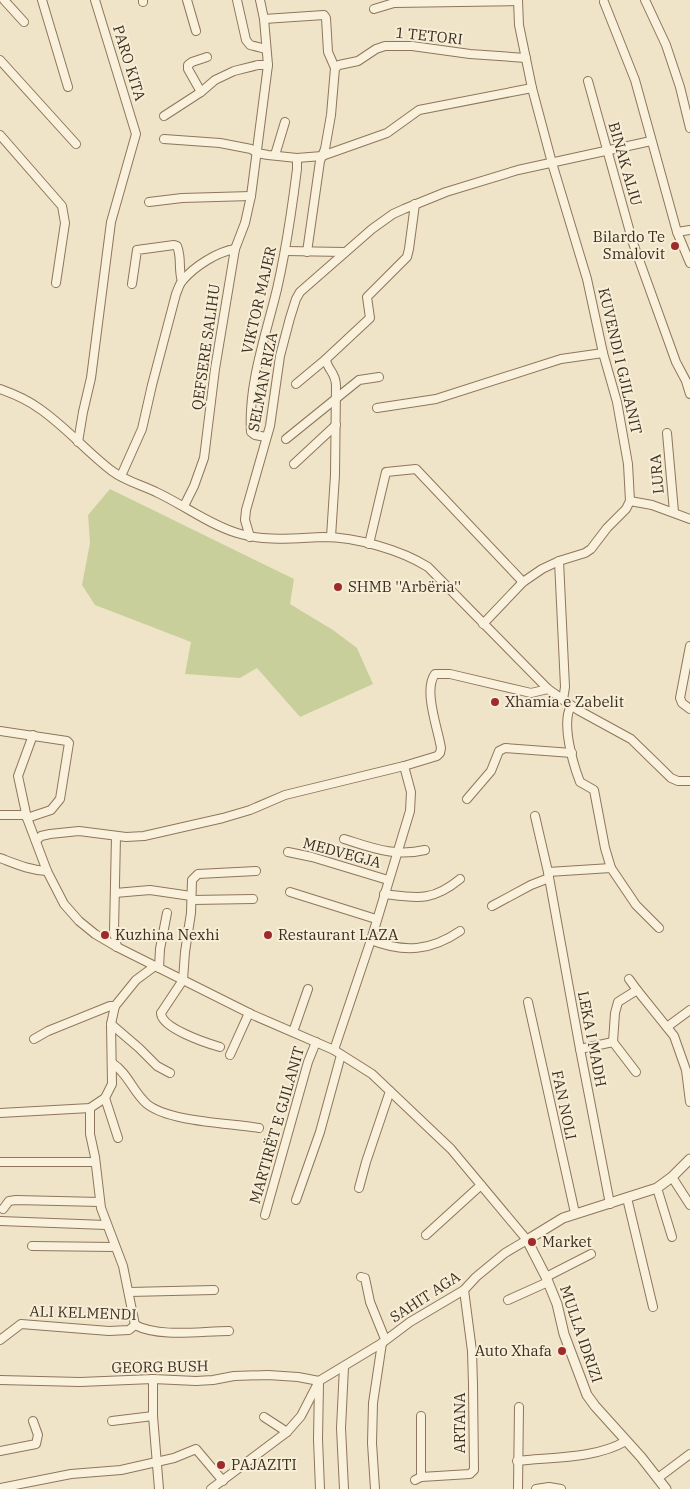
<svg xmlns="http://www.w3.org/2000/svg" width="690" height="1489" font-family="'IBM Plex Serif',serif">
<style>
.green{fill:#c9cf9b}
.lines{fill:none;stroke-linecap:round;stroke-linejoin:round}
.minor-casing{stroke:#8d765c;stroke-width:10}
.tertiary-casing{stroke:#8d765c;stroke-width:11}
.minor{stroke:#faf1dc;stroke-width:8}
.tertiary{stroke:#faf1dc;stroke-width:9}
.poi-dot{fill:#9e2a2b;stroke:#f7eed8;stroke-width:2}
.labels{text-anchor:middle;stroke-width:4;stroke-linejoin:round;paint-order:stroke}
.street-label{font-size:15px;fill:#3d2e20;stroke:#f7eed8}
.poi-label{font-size:15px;fill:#3d2e20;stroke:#f7eed8;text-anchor:start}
</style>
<rect width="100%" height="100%" fill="#f0e4c8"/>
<polygon class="green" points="110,489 294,579 290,604 333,630 357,648 373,684 300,717 257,668 240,678 185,674 191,642 95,605 82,585 90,543 88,515"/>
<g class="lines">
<defs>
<g id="minor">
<polyline points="4,0 24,22"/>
<polyline points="42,0 68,87"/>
<polyline points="143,0 143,2"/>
<polyline points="187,0 196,31"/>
<polyline points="237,0 246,40 250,45 266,49"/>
<polyline points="645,0 666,45 680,87 690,128"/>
<polyline points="604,2 635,80 677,232 690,263"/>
<polyline points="374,9 394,3 518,1"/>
<polyline points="264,19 324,15 326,18 328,52 335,68"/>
<polyline points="0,60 76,144"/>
<polyline points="588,81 633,243 676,362 686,381 690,394"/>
<polyline points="201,92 188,69 188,65 192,62 207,57"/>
<polyline points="164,116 201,92 215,80 234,71 258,65 268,65"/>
<polyline points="0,135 62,206 65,223 56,283"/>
<polyline points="164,139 220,143 251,149 257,153 268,155 297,158 322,156 387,133 419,110 532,88"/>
<polyline points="275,155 285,122"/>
<polyline points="149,202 182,198 251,196"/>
<polyline points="677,232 690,230"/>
<polyline points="286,251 345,252"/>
<polyline points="307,252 320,161 325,149 331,115 335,68 339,65 358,61 376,49 385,46 412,46 470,54 526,58"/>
<path d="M132 284 137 250 174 245 177 246C182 257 178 270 182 281"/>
<polyline points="296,384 326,359"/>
<path d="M0 389C14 394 28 400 40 409 66 427 87 452 112 471 125 481 142 485 156 492 184 505 208 524 237 533 265 542 295 538 323 537 356 537 401 550 428 567L548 689 578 710 631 739 671 778 678 781H690"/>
<polyline points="377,408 436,399 561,359 603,353"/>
<polyline points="667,433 674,512"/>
<path d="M266 437 255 435 251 432C248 384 266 335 277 289 286 250 292 209 297 169V158"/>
<polyline points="286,439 359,380 379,377"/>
<polyline points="78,442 83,412 91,378 111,222 136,134 95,0"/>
<polyline points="294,464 336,425"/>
<path d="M121 476 142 429 152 385 176 294C178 290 179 284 183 280 195 266 217 252 235 249"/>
<polyline points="630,501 652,505 690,519"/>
<polyline points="184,506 194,486 204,458 215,369 235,249 245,223 251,196 268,65 264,19 260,0"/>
<polyline points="250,537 245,520 246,510 270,426 280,356 290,318 296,299 300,292 372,229 393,214 404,209 446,192 518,170 651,141"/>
<path d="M331 537 335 475 336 386C336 372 327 370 326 359L370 318 367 297 407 257 409 249 415 204"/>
<polyline points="369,544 386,472 416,469 523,582"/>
<polyline points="559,561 565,687 563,700"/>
<polyline points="483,624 523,582 542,569 559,561 585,553 591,549 607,528 626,509 630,501 628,464 617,402 603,353 587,279 552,163 532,88 519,25 518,0"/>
<polyline points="690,646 680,698 682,703 690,709"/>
<path d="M571 706C561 723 573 764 580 782L594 790 605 848 611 868"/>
<polyline points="0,731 67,741 69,743 60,799 51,810 27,818"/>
<polyline points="33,735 18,776 27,818 47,871 64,904 79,921 95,934 117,947 253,1015 334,1050 372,1074 451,1149 527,1240 505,1253 476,1277 464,1290 410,1322 382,1343 319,1381 301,1416 287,1432 211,1489"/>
<polyline points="467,799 491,771 499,751 505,748 572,753"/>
<polyline points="0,815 26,815"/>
<polyline points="535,816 548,872"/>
<polyline points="116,836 114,931 117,947"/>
<path d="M344 839C373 848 394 857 425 850"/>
<path d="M36 841 41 836 50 834 79 831 126 837 144 836 223 818 250 810 285 795 404 766 437 756 440 753 441 748C438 729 423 690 435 674H450L531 693 548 689"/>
<polyline points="288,852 312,857 388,880"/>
<path d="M0 858C16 864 29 870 47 871"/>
<polyline points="290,892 376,919"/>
<polyline points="115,893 150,890 191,896"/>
<path d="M384 894C417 898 432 902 460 879"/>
<polyline points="192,900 253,899"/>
<polyline points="492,906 531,885 549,878"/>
<path d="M371 940C404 953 431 951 460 931"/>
<polyline points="159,968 160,949 167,913"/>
<polyline points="629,979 637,990"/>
<polyline points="528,1002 575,1213"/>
<polyline points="111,1024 139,1048 157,1066 170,1073"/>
<polyline points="667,1027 690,1010"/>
<polyline points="293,1032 308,989"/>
<polyline points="34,1039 48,1031 110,1006 115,1006"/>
<polyline points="613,1042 615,1013 618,1002 637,990 674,1036 686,1070 690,1102"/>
<path d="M220 1047C206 1043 161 1028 161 1013L183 980 185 952 191 913 192 880 198 874 256 871"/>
<polyline points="580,1049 613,1042 636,1072"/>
<polyline points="334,1050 371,940 410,811 411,792 404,766"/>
<polyline points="230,1055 249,1013"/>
<path d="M112 1063C128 1073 133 1092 147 1104 169 1122 230 1123 259 1128"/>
<polyline points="105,1098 118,1138"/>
<polyline points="90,1108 90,1134 95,1157 101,1208 123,1266 135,1325"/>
<polyline points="0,1113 90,1108 105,1098 112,1084 111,1024 115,1006 136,980 155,966"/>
<polyline points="0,1162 95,1162"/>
<polyline points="672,1177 690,1205"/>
<polyline points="359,1188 366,1162 390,1091"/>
<polyline points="657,1188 672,1237"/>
<polyline points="627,1198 653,1307"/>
<polyline points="296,1200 320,1132 341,1055"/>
<polyline points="610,1204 580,1049 548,872 611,868 636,905 659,928"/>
<polyline points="3,1209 9,1201 16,1200 100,1202"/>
<polyline points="265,1215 308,1062 316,1042"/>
<polyline points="0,1221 106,1225"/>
<polyline points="426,1235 481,1185"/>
<polyline points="32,1246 114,1247"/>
<polyline points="361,1277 365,1278 370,1302 385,1339"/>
<polyline points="546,1277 591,1254"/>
<polyline points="129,1292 214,1290"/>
<polyline points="508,1300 548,1282"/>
<path d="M135 1325C160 1338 201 1331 229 1331"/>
<polyline points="0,1340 21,1324 109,1331 129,1330 135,1325"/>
<polyline points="153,1379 153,1416 159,1489"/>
<polyline points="0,1380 80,1382 153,1379 196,1381 213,1380 234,1376 268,1375 298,1377 319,1381"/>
<polyline points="319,1383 318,1439 320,1489"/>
<polyline points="264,1417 287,1432"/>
<polyline points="112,1421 153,1416"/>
<polyline points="0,1451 36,1444 38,1435 33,1421"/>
<path d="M517 1461C552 1457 595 1459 626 1441"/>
<polyline points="421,1477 421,1416"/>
<polyline points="658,1478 690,1454"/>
<polyline points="415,1480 421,1477 470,1474 474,1470 473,1385 472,1351 464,1290"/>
<polyline points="0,1488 71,1474 121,1470 174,1458 196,1449 223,1481"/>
<polyline points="344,1489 341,1428 344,1367"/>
<polyline points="375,1489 372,1443 373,1403 382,1343"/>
<polyline points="518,1489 519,1407"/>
<polyline points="536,1489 549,1487 561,1489"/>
</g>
<polyline id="tertiary" points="666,1489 641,1457 595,1406 587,1395 564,1334 557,1304 546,1277 527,1240 563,1218 657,1188 672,1177 690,1159"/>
</defs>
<use href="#minor" class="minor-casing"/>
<use href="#tertiary" class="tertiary-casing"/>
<use href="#minor" class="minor"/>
<use href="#tertiary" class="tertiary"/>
</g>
<g class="poi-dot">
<circle cx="675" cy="246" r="5"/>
<circle cx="338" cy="587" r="5"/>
<circle cx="495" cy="702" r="5"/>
<circle cx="105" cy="935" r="5"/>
<circle cx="268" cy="935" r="5"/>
<circle cx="532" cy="1242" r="5"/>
<circle cx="562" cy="1351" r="5"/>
<circle cx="221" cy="1465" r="5"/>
</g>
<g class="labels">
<g class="street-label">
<text transform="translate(429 36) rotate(6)" y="5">1 TETORI</text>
<text transform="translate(129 63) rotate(73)" y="5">PARO KITA</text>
<text transform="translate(625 164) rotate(74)" y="5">BINAK ALIU</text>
<text transform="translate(259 300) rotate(-77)" y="5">VIKTOR MAJER</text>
<text transform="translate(206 347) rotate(-82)" y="5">QEFSERE SALIHU</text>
<text transform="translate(620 361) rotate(77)" y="5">KUVENDI I GJILANIT</text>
<text transform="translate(263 382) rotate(-79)" y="5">SELMAN RIZA</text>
<text transform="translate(657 474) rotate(-95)" y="5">LURA</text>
<text transform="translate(342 853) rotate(15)" y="5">MEDVEGJA</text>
<text transform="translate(592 1039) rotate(79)" y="5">LEKA I MADH</text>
<text transform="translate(564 1105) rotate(78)" y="5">FAN NOLI</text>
<text transform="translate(277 1125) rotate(-74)" y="5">MARTIRËT E GJILANIT</text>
<text transform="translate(425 1297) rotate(-33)" y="5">SAHIT AGA</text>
<text transform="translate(83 1313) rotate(2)" y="5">ALI KELMENDI</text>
<text transform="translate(581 1334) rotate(71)" y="5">MULLA IDRIZI</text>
<text transform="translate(160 1367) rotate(-1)" y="5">GEORG BUSH</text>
<text transform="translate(460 1423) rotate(-90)" y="5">ARTANA</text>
</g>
<g class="poi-label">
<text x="665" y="242" text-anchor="end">Bilardo Te<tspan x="665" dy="17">Smalovit</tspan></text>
<text x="348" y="592">SHMB ''Arbëria''</text>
<text x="505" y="707">Xhamia e Zabelit</text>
<text x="115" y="940">Kuzhina Nexhi</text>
<text x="278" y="940">Restaurant LAZA</text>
<text x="542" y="1247">Market</text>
<text x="552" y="1356" text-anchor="end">Auto Xhafa</text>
<text x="231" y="1470">PAJAZITI</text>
</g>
</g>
</svg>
